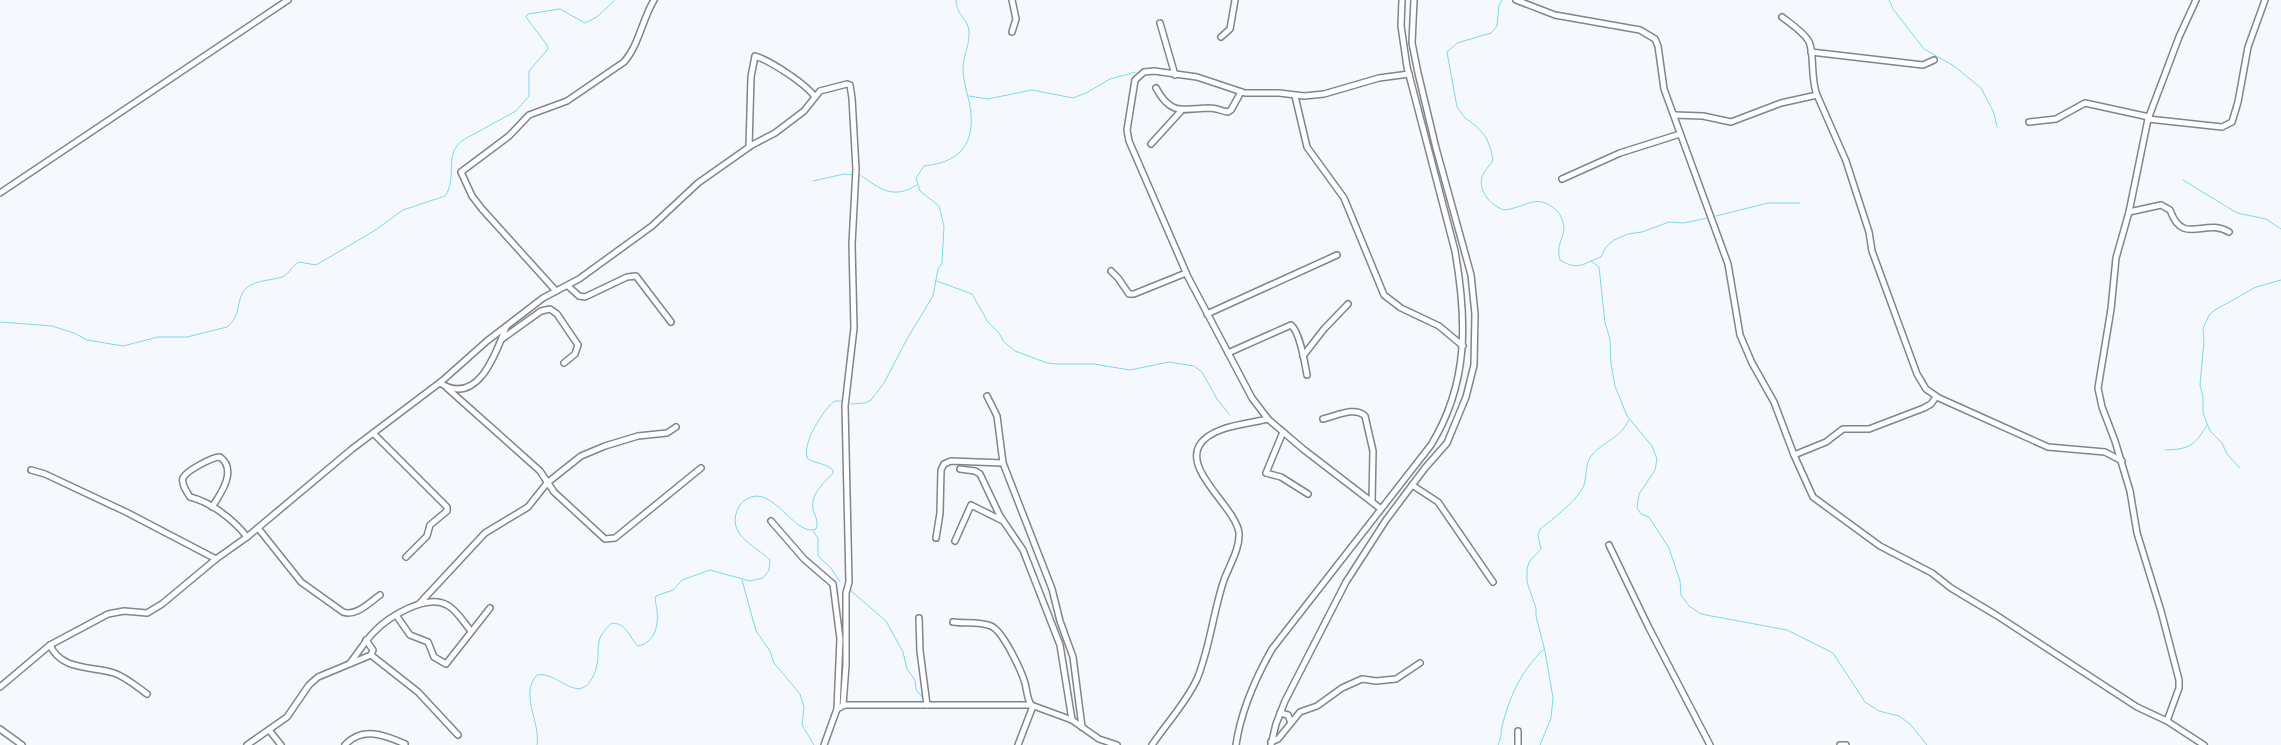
<svg xmlns="http://www.w3.org/2000/svg" width="2281" height="745" font-family="Rubik,sans-serif">
<style>
.lines{fill:none;stroke-linecap:round;stroke-linejoin:round}
.stream{stroke:#7fd7ee;stroke-width:1}
.minor-casing{stroke:#81858b;stroke-width:8}
.minor{stroke:#fff;stroke-width:5}
</style>
<rect width="100%" height="100%" fill="#f5f9fe"/>
<g class="lines">
<g class="stream">
<path d="M1502 0 1499 5 1497 26 1491 33 1457 43 1447 52 1457 107 1465 118 1476 126 1486 137 1491 150 1493 160C1490 166 1484 170 1482 177 1478 192 1492 207 1505 210 1527 207 1537 192 1557 211 1561 215 1564 223 1564 229 1562 243 1556 245 1560 260 1572 267 1578 268 1591 261L1599 267 1605 323 1610 339 1611 364 1615 386 1627 416 1652 446 1657 459 1655 470 1639 494 1637 508 1641 514 1649 517 1669 548 1680 581 1681 595 1689 606 1701 614 1787 630 1833 653 1865 702 1879 711 1899 716 1910 724 1927 745"/>
<polyline points="1889,0 1893,9 1924,49 1954,66 1981,88 1994,113 1997,127"/>
<polyline points="969,96 988,99 1032,90 1073,98 1086,93 1110,79 1136,72"/>
<path d="M860 175C881 189 892 200 917 185"/>
<polyline points="2183,180 2237,213 2266,219 2281,229"/>
<polyline points="813,181 844,174 853,175"/>
<polyline points="1716,216 1768,203 1800,203"/>
<polyline points="1591,261 1601,257 1606,247 1614,240 1628,234 1642,232 1669,222 1684,223 1708,218"/>
<polyline points="937,281 972,294 988,322 999,333 1004,342 1015,351 1047,363 1058,364 1094,364 1130,370 1169,362 1194,366 1202,372 1217,399 1230,415"/>
<path d="M0 322 52 326 74 333 87 340 123 346 158 337H187L227 327C241 315 236 305 243 292 250 280 270 281 282 277 290 274 291 266 299 262L316 265 374 231 403 210 445 196C458 178 443 154 463 140L516 111 529 96V71L548 49 547 45 526 17 528 14 560 9 585 23 597 17 615 0"/>
<path d="M851 404 865 403 871 400 884 383 907 339 933 296 938 269 942 263 944 226 939 206 920 191 916 178 924 166C955 163 974 148 971 114 970 99 963 84 963 69 963 57 970 44 969 31 968 19 955 13 956 0"/>
<path d="M2165 450C2189 449 2194 447 2207 425"/>
<polyline points="2240,468 2227,454 2222,443 2210,431 2203,413 2203,397 2200,385 2204,341 2203,329 2209,315 2215,310 2256,287 2281,280"/>
<polyline points="813,531 818,538 818,556 831,568 840,582"/>
<polyline points="742,580 756,631 770,651 774,663 800,694 804,707 802,725 814,745"/>
<polyline points="850,590 886,621 903,652 907,669 915,680 916,690 923,698"/>
<path d="M537 745C541 722 519 694 537 675 558 670 580 710 595 672 603 650 590 642 612 623 628 624 628 636 638 646 654 643 659 626 657 611 657 606 654 601 656 596L673 590 682 580 710 570 750 581 763 578 769 570 770 560C756 546 730 537 736 514 738 507 741 502 747 499 773 483 795 538 816 529 819 521 815 517 813 509 810 494 824 483 833 473V470C825 463 817 464 808 459 800 446 824 408 835 401H841"/>
<path d="M1498 745C1502 737 1501 727 1504 719 1511 693 1524 667 1544 649"/>
<path d="M1540 745 1551 718 1553 698 1545 651 1536 616V608L1527 582V569L1529 562 1541 549 1538 536 1540 529C1552 520 1579 499 1584 485 1587 475 1585 463 1592 455 1605 440 1619 440 1629 420"/>
</g>
<defs>
<g id="minor">
<polyline points="1012,0 1016,19 1012,32"/>
<polyline points="1516,0 1555,15 1640,30 1655,39 1658,46 1664,89 1728,264 1740,335 1752,363 1774,402 1794,455 1813,497 1880,546 1932,573 1951,588 1996,615 2137,707 2167,721 2204,745"/>
<path d="M1782 17C1791 24 1802 31 1808 40 1815 50 1810 79 1817 95"/>
<polyline points="1160,23 1175,75"/>
<polyline points="1221,37 1230,29 1235,0"/>
<polyline points="1811,52 1923,65 1934,60"/>
<path d="M1156 88C1171 116 1183 109 1209 108 1216 108 1222 111 1228 112L1231 110 1241 92"/>
<polyline points="1295,96 1307,147 1344,198 1384,295 1401,308 1439,326 1463,346"/>
<polyline points="1674,115 1703,116 1731,122 1781,103 1817,95 1846,161 1869,232 1872,251 1917,374 1926,389 1939,398 2048,447 2105,452 2122,461"/>
<polyline points="2148,119 2179,37 2196,0"/>
<polyline points="2029,122 2056,119 2085,103 2149,117"/>
<polyline points="1151,144 1181,111"/>
<path d="M749 147 751 77 755 56C771 61 806 84 815 97"/>
<polyline points="1562,179 1620,153 1680,134"/>
<polyline points="0,193 288,0"/>
<path d="M2129 212 2161 205 2170 210C2183 247 2205 217 2229 232"/>
<polyline points="1111,271 1118,278 1129,294 1134,294 1186,273"/>
<polyline points="568,286 579,296 585,297 627,277 636,276 671,322"/>
<path d="M556 291 482 209 472 196 461 172 509 136 529 115 567 101 624 62C639 45 642 20 654 0"/>
<polyline points="1207,314 1337,255"/>
<polyline points="502,339 541,311 550,309 557,314 578,345 575,354 564,363"/>
<path d="M1228 353 1291 325C1300 332 1305 364 1307 375"/>
<polyline points="1303,356 1324,329 1348,304"/>
<path d="M442 381 440 383C478 407 496 353 506 327"/>
<polyline points="447,388 540,471 554,492 605,539 615,538 701,468"/>
<polyline points="987,396 997,416 1003,463 1052,589 1060,621 1073,657 1082,727"/>
<path d="M1323 419C1336 416 1355 406 1365 416L1373 451 1372 501"/>
<polyline points="1283,432 1266,473 1281,477 1308,494"/>
<polyline points="373,433 447,507 447,511 430,525 427,536 406,557"/>
<polyline points="1794,455 1826,442 1843,429 1869,429 1924,408 1931,404 1936,397"/>
<polyline points="960,469 975,471 980,474 1000,516 1023,550 1060,645 1072,720"/>
<polyline points="31,470 45,474 126,512 216,559"/>
<polyline points="1412,485 1438,502 1493,582"/>
<path d="M212 507C220 495 238 470 220 457 212 457 186 471 183 478 181 484 187 492 190 497 211 502 234 520 247 537"/>
<polyline points="1381,509 1303,449 1268,419 1252,398 1188,277 1129,141 1127,130 1135,80 1144,72 1154,71 1197,77 1245,93 1279,93 1304,96 1324,94 1379,78 1409,74"/>
<polyline points="771,521 804,559 833,584 840,639 837,709"/>
<path d="M258 528 301 582 343 612C356 617 370 602 380 595"/>
<polyline points="936,538 940,513 941,470 944,464 951,461 1003,463"/>
<polyline points="955,541 971,505 1003,521"/>
<polyline points="1609,545 1648,626 1710,745"/>
<polyline points="419,604 485,533 528,507 547,483 581,456 605,446 638,436 667,433 676,427"/>
<polyline points="396,615 410,635 428,642 434,657 446,664 490,608"/>
<polyline points="919,618 920,651 927,705"/>
<path d="M953 622C966 624 978 621 991 626 1003 631 1021 670 1025 683 1027 691 1027 698 1031 705"/>
<polyline points="366,640 373,650 371,655"/>
<path d="M50 645C61 671 93 666 114 673 126 677 137 687 147 694"/>
<path d="M350 663C358 653 365 641 374 632 388 617 427 593 447 605 457 610 464 623 471 631"/>
<polyline points="0,687 50,645 108,614 124,611 147,613 162,604 216,559 247,537 352,449 442,381 487,341 543,298 579,279 652,226 698,183 752,145 775,133 804,111 820,91 847,84 850,85 852,98 856,169 852,244 854,328 845,406 849,582 846,593 846,665 843,705"/>
<polyline points="1280,713 1288,715 1291,723"/>
<polyline points="2167,721 2179,688 2179,680 2161,611 2137,533 2130,491 2115,441 2102,407 2098,388 2111,309 2116,258 2129,212 2148,119 2222,127 2232,122 2238,102 2248,47 2265,0"/>
<polyline points="0,729 22,745"/>
<polyline points="269,730 281,745"/>
<polyline points="1271,742 1278,739 1300,712 1317,706 1342,688 1362,679 1376,681 1396,679 1420,663"/>
<polyline points="247,745 287,717 309,685 318,677 371,655 418,692 458,735"/>
<path d="M345 745C362 726 385 735 405 744"/>
<polyline points="824,745 837,709 845,705 1031,705 1072,720 1099,739 1117,745"/>
<polyline points="1018,745 1033,706"/>
<path d="M1152 745C1166 724 1186 703 1197 679 1210 648 1213 612 1224 580 1229 566 1240 549 1239 533 1236 508 1185 472 1199 446 1210 426 1248 424 1268 419"/>
<path d="M1236 745C1241 710 1255 679 1272 649L1431 445C1469 383 1467 320 1455 251L1407 67 1401 26 1402 0"/>
<polyline points="1271,745 1276,724 1285,701 1346,582 1386,520 1425,468 1447,443 1466,397 1474,365 1475,314 1471,275 1436,148 1418,73 1412,43 1414,0"/>
<polyline points="1518,745 1518,731"/>
<polyline points="1840,745 1846,745"/>
</g>
</defs>
<use href="#minor" class="minor-casing"/>
<use href="#minor" class="minor"/>
</g>
</svg>
